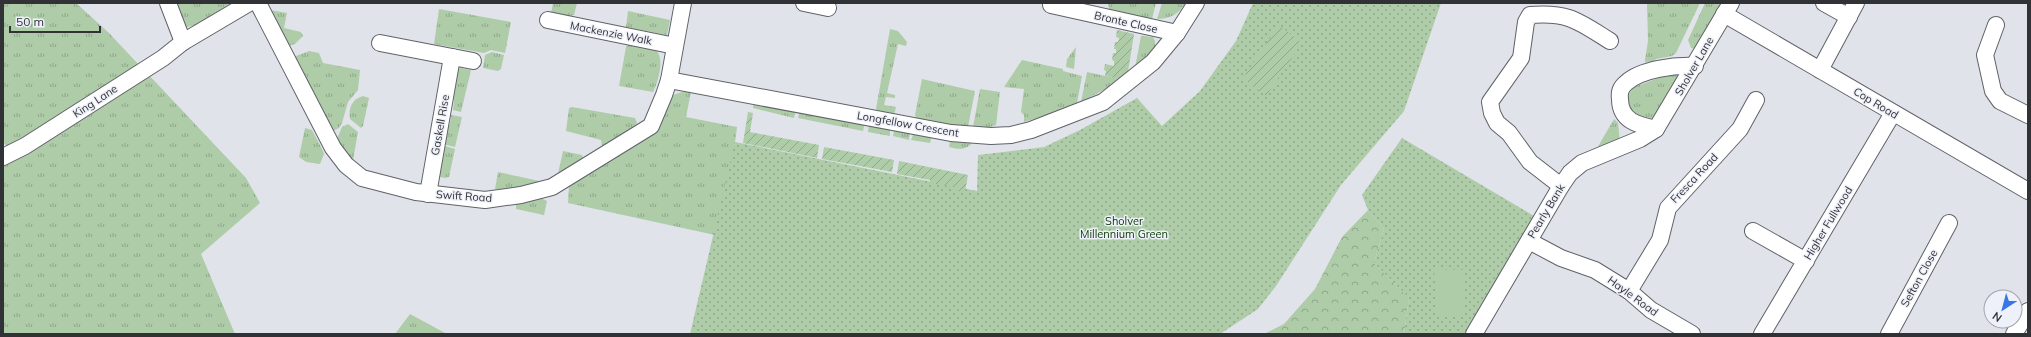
<svg xmlns="http://www.w3.org/2000/svg" width="2031" height="337" font-family="Mulish,sans-serif">
<style>
.grass{fill:url(#grass-tufts)}
.forest{fill:url(#forest-crowns)}
.park{fill:url(#park-dots)}
.garden{fill:url(#garden-furrows)}
.pitch{fill:#aecca8}
.lines{fill:none;stroke-linecap:round;stroke-linejoin:round}
.minor-casing{stroke:#606269;stroke-width:18}
.minor{stroke:#fff;stroke-width:16}
.labels{text-anchor:middle;stroke-width:3;stroke-linejoin:round;paint-order:stroke}
.street-label{font-size:11px;fill:#313235;stroke:#eef1f9}
.park-label{font-size:11px;fill:#083900;stroke:#eef1f9}
</style>
<defs>
<pattern id="grass-tufts" width="24" height="20" patternUnits="userSpaceOnUse"><rect width="24" height="20" fill="#aecca8"/><path d="M3 7l-1-3M5 7V3M7 7l1-3M15 17l-1-3M17 17v-4M19 17l1-3" fill="none" stroke="#8ea68a"/></pattern>
<pattern id="forest-crowns" width="20" height="18" patternUnits="userSpaceOnUse"><rect width="20" height="18" fill="#aecca8"/><path d="M2 6a3 3 0 1 1 6 0M12 15a3 3 0 1 1 6 0" fill="none" stroke="#8ea68a"/></pattern>
<pattern id="park-dots" width="8" height="8" patternUnits="userSpaceOnUse"><rect width="8" height="8" fill="#aecca8"/><path d="M2 2h.1M6 6h.1" fill="none" stroke="#8ea68a" stroke-width="1.8" stroke-linecap="round"/></pattern>
<pattern id="garden-furrows" width="10" height="10" patternUnits="userSpaceOnUse"><rect width="10" height="10" fill="#aecca8"/><path d="M-1 1l2-2M0 10L10 0M9 11l2-2" fill="none" stroke="#8ea68a"/></pattern>
</defs>
<rect width="100%" height="100%" fill="#e1e3eb"/>
<g class="grass">
<polygon points="3,3 76,3 109,33 140,66 9,150 3,141"/>
<polygon points="174,3 231,3 196,25 187,27 183,25"/>
<polygon points="553,3 577,3 574,15 569,16 551,13"/>
<polygon points="1108,3 1156,3 1152,19 1115,12 1109,9"/>
<path d="M1162 3H1185C1179 14 1170 19 1157 19Z"/>
<polygon points="1647,3 1700,3 1676,53 1672,56 1656,59 1654,61 1645,62 1645,60 1648,41"/>
<polygon points="1705,3 1723,3 1695,49 1691,48 1688,40"/>
<polygon points="439,9 511,22 505,53 491,50 484,53 434,44"/>
<polygon points="270,10 287,13 284,28 301,32 303,36 295,44 288,46"/>
<polygon points="628,11 670,20 667,35 626,27"/>
<polygon points="890,29 898,31 907,42 906,46 898,44 887,93 895,95 895,98 886,97 884,105 896,107 894,115 879,113 876,109"/>
<polygon points="1141,36 1153,37 1155,41 1155,47 1134,73"/>
<path d="M629 44 656 50C665 59 658 82 653 92L619 86 626 47Z"/>
<polygon points="1076,47 1074,69 1066,67 1067,59"/>
<polygon points="309,51 319,53 323,63 360,70 358,90 348,102 342,123 339,128 331,132 292,61 296,56"/>
<polygon points="492,52 504,55 501,69 498,71 483,68 485,55"/>
<polygon points="1022,60 1063,69 1063,71 1082,76 1077,103 1063,110 1024,122 1024,115 1021,112 1024,89 1004,87"/>
<polygon points="460,68 471,70 461,112 453,110 454,101 452,98 457,70"/>
<polygon points="146,72 246,178 260,203 201,254 235,334 3,334 3,163"/>
<polygon points="1087,72 1119,79 1111,86 1081,102"/>
<polygon points="1675,72 1679,77 1654,118 1644,121 1631,115 1626,98 1634,87"/>
<polygon points="922,79 975,91 968,127 956,127 916,118 915,115"/>
<polygon points="980,89 1000,92 996,125 987,128 973,127"/>
<polygon points="685,91 691,92 686,117 737,127 733,159 715,235 568,203 569,186 643,139 673,95"/>
<path d="M363 96 369 98 363 126 361 128 350 119C348 108 352 99 363 96Z"/>
<polygon points="754,101 796,110 794,118 753,108"/>
<polygon points="572,107 635,118 637,123 630,131 602,146 601,140 566,131 569,108"/>
<polygon points="800,110 865,122 863,131 798,118"/>
<polygon points="451,115 462,117 455,147 443,144 446,127 450,124"/>
<polygon points="1614,119 1618,123 1620,142 1596,150"/>
<polygon points="348,124 358,132 353,160 347,157 336,141 342,127"/>
<polygon points="869,124 890,127 890,136 868,132"/>
<polygon points="305,128 312,130 323,151 324,154 320,164 306,162 299,157"/>
<polygon points="896,129 910,132 909,140 893,136 894,131"/>
<polygon points="914,132 932,136 930,143 911,140"/>
<path d="M952 140 974 141C967 150 960 150 949 147L950 141Z"/>
<polygon points="442,145 455,149 449,177 445,178 435,176"/>
<polygon points="563,151 582,155 583,158 558,174"/>
<polygon points="498,172 544,182 513,189 495,189"/>
<polygon points="541,198 547,201 544,215 516,209 516,204"/>
<polygon points="410,314 447,334 395,334"/>
</g>
<polygon class="forest" points="1368,210 1384,229 1374,263 1409,298 1404,334 1264,334 1284,324 1315,289 1342,237"/>
<g class="park">
<polygon points="1253,3 1441,3 1404,111 1341,185 1276,286 1258,309 1220,334 690,334 735,142 977,191 978,155 1044,147 1080,130 1137,98 1162,126 1200,91 1236,41"/>
<polygon points="1402,138 1534,216 1464,334 1404,334 1409,298 1374,263 1384,229 1368,210 1362,195"/>
</g>
<g class="garden">
<polygon points="1279,25 1302,43 1266,96 1243,78"/>
<polygon points="1117,30 1134,34 1128,72 1119,79 1105,76 1106,71 1104,70 1105,64 1114,66 1114,61 1112,60 1113,53 1116,53 1116,49 1114,49 1115,42 1118,42 1119,38 1116,37"/>
<polygon points="748,112 753,113 750,132 819,145 817,158 743,143"/>
<polygon points="824,147 894,160 892,172 822,159"/>
<polygon points="899,161 968,175 965,192 953,190 953,187 930,183 930,180 897,174"/>
</g>
<polygon class="pitch" points="1434,269 1463,270 1465,316 1437,316"/>
<g class="lines">
<defs>
<g id="minor">
<polyline points="168,3 183,42"/>
<polyline points="258,3 333,148 346,165 362,178 416,192 485,200 521,195 552,187 651,126 664,95 669,80 683,3"/>
<polyline points="804,3 828,8"/>
<polyline points="1824,3 1849,17"/>
<polyline points="1051,5 1177,33"/>
<polyline points="1724,14 2028,191"/>
<polyline points="548,20 675,46"/>
<polyline points="1996,25 1985,55 1993,91 2000,101 2028,115"/>
<polyline points="380,43 473,61"/>
<polyline points="1820,70 1856,3"/>
<polyline points="669,80 951,133 991,136 1011,135 1031,130 1103,102 1153,62 1177,33 1196,3"/>
<path d="M1656 129C1638 125 1620 121 1620 99 1619 93 1621 87 1626 83 1641 69 1675 65 1695 66"/>
<polyline points="3,157 25,146 163,58 183,42 249,3"/>
<path d="M1561 186 1530 162 1509 133 1497 123 1492 113 1490 102 1521 58 1526 22 1530 15C1569 12 1578 21 1610 41"/>
<polyline points="428,194 452,57"/>
<polyline points="1753,231 1806,261"/>
<polyline points="1529,241 1561,258 1595,270 1629,291 1651,310 1692,334"/>
<polyline points="1629,291 1660,240 1668,208 1740,129 1756,100"/>
<polyline points="1474,334 1561,186 1570,173 1582,163 1640,139 1656,129 1731,3"/>
<polyline points="1762,334 1893,113"/>
<polyline points="1889,334 1949,223"/>
<polyline points="2014,334 2028,311"/>
</g>
</defs>
<use href="#minor" class="minor-casing"/>
<use href="#minor" class="minor"/>
</g>
<g class="labels">
<g class="street-label">
<text transform="translate(1126 22) rotate(13)" y="4">Bronte Close</text>
<text transform="translate(611 33) rotate(11)" y="4">Mackenzie Walk</text>
<text transform="translate(1694 66) rotate(-60)" y="4">Sholver Lane</text>
<text transform="translate(95 101) rotate(-33)" y="4">King Lane</text>
<text transform="translate(1876 103) rotate(31)" y="4">Cop Road</text>
<text transform="translate(908 124) rotate(10)" y="4">Longfellow Crescent</text>
<text transform="translate(440 125) rotate(-80)" y="4">Gaskell Rise</text>
<text transform="translate(1694 178) rotate(-47)" y="4">Fresca Road</text>
<text transform="translate(464 196) rotate(4)" y="4">Swift Road</text>
<text transform="translate(1546 211) rotate(-59)" y="4">Pearly Bank</text>
<text transform="translate(1828 223) rotate(-59)" y="4">Higher Fullwood</text>
<text transform="translate(1919 278) rotate(-61)" y="4">Sefton Close</text>
<text transform="translate(1633 296) rotate(36)" y="4">Hayle Road</text>
</g>
<g class="park-label">
<text x="1124" y="225">Sholver<tspan x="1124" dy="13">Millennium Green</tspan></text>
</g>
</g>
<rect width="2031" height="337" fill="none" stroke="#313235" stroke-width="8"/>
<g transform="translate(2003 309) rotate(216)"><circle r="19" fill="#eef1f9" stroke="#a2a5ab"/>
<path d="M0-3L7 15L0 10L-7 15Z" fill="#3778e6"/>
<text y="-6" font-size="11" font-weight="bold" text-anchor="middle" fill="#313235">N</text>
</g>
<path d="M10 26v6h90v-6" fill="none" stroke="#313235" stroke-width="2"/>
<text x="16" y="26" font-size="12" fill="#313235" stroke="#eef1f9" stroke-width="3" paint-order="stroke">50 m</text>
</svg>
